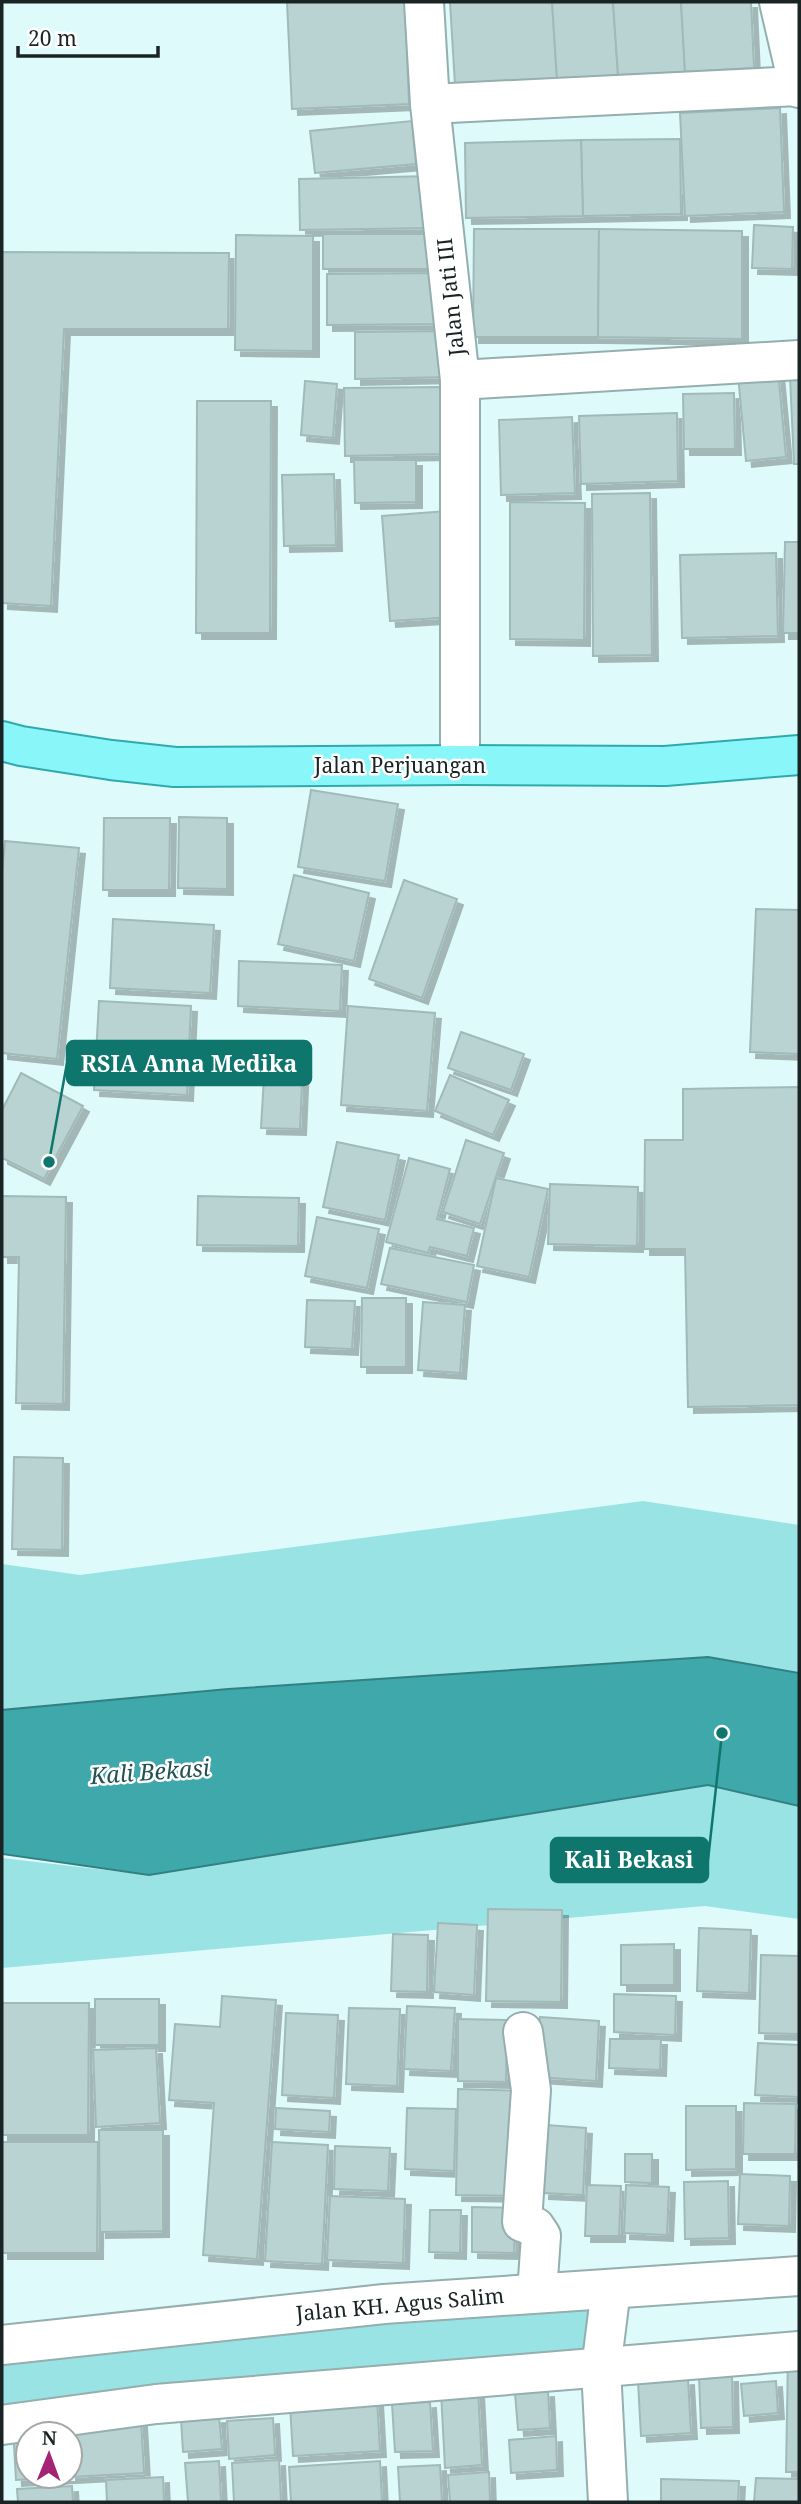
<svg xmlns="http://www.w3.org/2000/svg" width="801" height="2504" font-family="'Noto Serif',serif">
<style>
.green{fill:#9ae3e4}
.water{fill:#3ea8aa;stroke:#338082;stroke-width:2}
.building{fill:#b9d3d3;stroke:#a0baba;stroke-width:2;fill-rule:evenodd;filter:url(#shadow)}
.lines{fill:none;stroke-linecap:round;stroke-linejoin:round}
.minor-casing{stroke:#95aeae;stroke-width:42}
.major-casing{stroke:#2faaac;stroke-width:42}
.minor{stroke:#fff;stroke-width:38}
.major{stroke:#89f7f9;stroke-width:38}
.labels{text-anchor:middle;stroke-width:5;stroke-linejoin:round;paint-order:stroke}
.street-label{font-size:21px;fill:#1a2424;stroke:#fff}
.water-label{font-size:23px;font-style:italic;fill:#245253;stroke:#fff}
.leader{fill:none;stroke:#0f766e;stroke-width:2.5}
.callout-dot{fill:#0f766e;stroke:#fff;stroke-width:2.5}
.callout{fill:#0f766e;stroke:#0f766e;stroke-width:2.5}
.callout-label{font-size:23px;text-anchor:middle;font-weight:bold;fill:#fff}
</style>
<defs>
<filter id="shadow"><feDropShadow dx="6" dy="6" stdDeviation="0" flood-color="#0004"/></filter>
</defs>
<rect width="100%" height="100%" fill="#dffafa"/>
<g class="green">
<polygon points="643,1501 799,1525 799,1673 708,1657 228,1689 2,1710 2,1564 80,1575"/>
<polygon points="708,1785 799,1806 799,1919 705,1906 2,1968 2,1858 149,1875"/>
<polygon points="611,2289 601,2369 2,2425 2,2345"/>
</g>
<polygon class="water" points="708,1657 799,1673 799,1806 708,1785 149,1875 2,1854 2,1710 228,1689"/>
<g class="building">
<polygon points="287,2 405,2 409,104 292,109"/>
<polygon points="450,2 552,2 557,79 455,85"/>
<polygon points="552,2 613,2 618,75 557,79"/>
<polygon points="613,2 681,2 685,72 618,75"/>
<polygon points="681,2 751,2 754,68 685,72"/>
<polygon points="780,108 784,212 685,216 680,113"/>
<polygon points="412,121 416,164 315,173 310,131"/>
<polygon points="680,139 681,214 583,216 581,140"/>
<polygon points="581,140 583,216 466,218 465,143"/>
<polygon points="431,176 431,228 300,230 299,179"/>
<polygon points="754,225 793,227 792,269 752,268"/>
<polygon points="474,229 599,229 598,337 473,337"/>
<polygon points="599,229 742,231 742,339 598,337"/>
<rect x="323" y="234" width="106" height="35"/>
<polygon points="236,235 313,236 313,351 235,350"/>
<polygon points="2,252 229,253 228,329 64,329 51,606 2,603"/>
<polygon points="447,273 447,324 327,325 327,274"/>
<polygon points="451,331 452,377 355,379 355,332"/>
<polygon points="778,371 786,457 746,461 738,375"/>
<polygon points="790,376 799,376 799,464 794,464"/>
<polygon points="305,381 337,384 333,438 301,435"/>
<polygon points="442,387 444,454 345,456 344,388"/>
<polygon points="734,393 735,449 684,449 683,394"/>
<polygon points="197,401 271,401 270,633 196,633"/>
<polygon points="677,413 678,481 581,484 579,416"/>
<polygon points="572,417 575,493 501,495 499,420"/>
<polygon points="354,460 416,460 416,502 355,503"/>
<polygon points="334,474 336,545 284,546 282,475"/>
<polygon points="650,493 652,655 593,656 592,494"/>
<polygon points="510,502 585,503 584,640 510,639"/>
<polygon points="447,511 454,617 390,621 382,516"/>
<polygon points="785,542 799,542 799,633 783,633"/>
<polygon points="776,553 778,636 682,638 680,555"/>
<polygon points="311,790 398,804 385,881 298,867"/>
<polygon points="179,817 227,818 227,889 178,888"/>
<polygon points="104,818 170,818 169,890 103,890"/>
<polygon points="5,841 79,848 57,1059 2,1053 2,872"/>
<polygon points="294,875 369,893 354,961 278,944"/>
<polygon points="404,880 457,899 422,998 369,979"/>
<polygon points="756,909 799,910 799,1054 750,1052"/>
<polygon points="113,919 214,925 210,993 110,988"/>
<polygon points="239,961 342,965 340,1011 238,1006"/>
<polygon points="99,1001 191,1006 187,1095 94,1090"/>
<polygon points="348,1006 435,1013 427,1111 341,1105"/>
<polygon points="461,1032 524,1054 511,1090 448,1068"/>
<polygon points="265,1060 303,1061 300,1129 261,1128"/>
<polygon points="21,1073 83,1106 44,1179 2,1158 2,1110"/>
<polygon points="450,1075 509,1100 493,1135 435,1111"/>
<polygon points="799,1087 799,1405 688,1407 685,1249 644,1249 645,1140 683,1140 683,1089"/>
<polygon points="466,1140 504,1153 480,1224 443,1212"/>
<polygon points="337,1142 399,1155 385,1220 323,1207"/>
<polygon points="409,1158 450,1169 437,1219 474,1228 467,1256 430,1247 428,1253 386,1242"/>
<polygon points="496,1178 548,1189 529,1277 477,1266"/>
<polygon points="550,1184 638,1187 637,1246 548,1244"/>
<polygon points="2,1196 66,1197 63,1404 16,1403 19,1257 2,1257"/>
<polygon points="198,1196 299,1198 298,1246 197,1245"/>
<polygon points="317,1217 379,1229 367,1288 305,1276"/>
<polygon points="390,1248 474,1265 467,1302 381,1284"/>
<polygon points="362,1298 406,1298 406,1367 361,1367"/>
<polygon points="307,1300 355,1301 352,1349 305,1347"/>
<polygon points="423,1302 465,1305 460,1373 418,1370"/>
<polygon points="14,1457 63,1458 62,1550 12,1549"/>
<polygon points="488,1909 562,1910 561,2002 486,2001"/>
<polygon points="438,1923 477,1925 474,1995 434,1992"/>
<polygon points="699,1928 751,1930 749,1993 697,1991"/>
<polygon points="393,1934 428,1935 427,1992 391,1991"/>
<polygon points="674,1944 674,1985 621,1985 621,1945"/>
<polygon points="761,1955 799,1956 799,2034 759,2033"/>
<polygon points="614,1994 676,1996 675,2035 614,2032"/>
<polygon points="222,1996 276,2000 257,2259 203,2255 214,2103 169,2100 175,2024 220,2027"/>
<rect x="95" y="1999" width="64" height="46"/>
<polygon points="2,2003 89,2003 88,2135 2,2135"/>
<polygon points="407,2006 455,2008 451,2071 404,2069"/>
<polygon points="349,2008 400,2009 397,2086 346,2084"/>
<polygon points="286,2013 338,2015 334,2098 282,2095"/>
<polygon points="540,2017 599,2021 596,2081 536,2077"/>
<polygon points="458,2019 507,2020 506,2082 458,2081"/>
<polygon points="610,2039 661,2039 660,2070 609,2068"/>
<polygon points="758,2043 799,2045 799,2097 755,2095"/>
<polygon points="156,2048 160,2123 96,2127 93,2050"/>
<polygon points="458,2089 525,2091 522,2196 456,2195"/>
<polygon points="744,2103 796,2104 795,2154 743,2154"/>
<polygon points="686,2106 736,2106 736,2169 686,2170"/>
<polygon points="276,2108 330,2111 329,2132 275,2129"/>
<polygon points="407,2108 456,2109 454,2171 405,2169"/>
<polygon points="546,2125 586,2128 583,2195 543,2193"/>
<polygon points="99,2130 163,2130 163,2231 100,2232"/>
<polygon points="2,2142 98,2142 97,2253 2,2253"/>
<polygon points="272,2142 328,2145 322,2264 265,2261"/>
<polygon points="335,2146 390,2148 388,2191 334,2189"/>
<polygon points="625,2154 652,2154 652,2183 625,2182"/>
<polygon points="740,2174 790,2176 789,2226 738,2224"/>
<polygon points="728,2181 729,2238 685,2239 684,2182"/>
<polygon points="587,2185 621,2186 619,2236 585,2236"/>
<polygon points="626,2185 669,2187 667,2235 624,2233"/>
<polygon points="330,2196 405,2199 403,2263 327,2260"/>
<polygon points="472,2207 516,2208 514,2253 472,2252"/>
<polygon points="430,2210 461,2210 460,2253 429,2252"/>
<polygon points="788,2356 799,2357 799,2472 786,2472"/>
<polygon points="699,2376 732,2376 733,2427 701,2428"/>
<polygon points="688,2379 691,2433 641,2436 638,2382"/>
<polygon points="776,2381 778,2413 744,2416 741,2384"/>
<polygon points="478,2390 482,2465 445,2468 441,2392"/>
<polygon points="548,2391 550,2428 518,2430 515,2393"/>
<polygon points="377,2399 380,2451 293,2456 290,2405"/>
<polygon points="430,2402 433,2451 395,2452 392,2404"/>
<polygon points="219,2417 222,2449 183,2452 181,2419"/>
<polygon points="273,2418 275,2455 229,2459 227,2421"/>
<path d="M141 2421 144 2473 16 2480 13 2428ZM28 2434H70V2476H28Z"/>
<polygon points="556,2436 557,2470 511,2473 509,2440"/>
<polygon points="279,2460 281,2502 234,2502 232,2463"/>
<polygon points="219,2461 221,2502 188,2502 185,2463"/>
<polygon points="380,2461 382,2502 291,2502 289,2467"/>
<polygon points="440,2465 442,2502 400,2502 398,2467"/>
<polygon points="489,2472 490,2502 450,2502 448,2475"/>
<polygon points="163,2477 164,2502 107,2502 106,2480"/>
<polygon points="756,2478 799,2479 799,2502 754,2502"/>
<polygon points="661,2479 739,2481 738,2502 661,2502"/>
<polygon points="72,2486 73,2502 18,2502 17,2489"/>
</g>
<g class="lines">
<defs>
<g id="minor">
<polyline points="424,2 430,104 460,380 799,360"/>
<polyline points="779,2 799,88"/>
<polyline points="430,104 799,86"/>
<polyline points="460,380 460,765"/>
<polyline points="523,2032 531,2090 522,2222 535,2227 541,2236 537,2293"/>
<polyline points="2,2345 384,2304 799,2276"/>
<polyline points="2,2425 156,2404 799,2351"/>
<polyline points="608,2502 601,2369 611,2289"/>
</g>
<polyline id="major" points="2,741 21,746 111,760 175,767 460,765 665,766 799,755"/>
</defs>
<use href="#minor" class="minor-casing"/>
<use href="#major" class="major-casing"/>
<use href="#minor" class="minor"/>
<use href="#major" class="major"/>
</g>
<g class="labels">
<g class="street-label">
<text transform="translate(451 297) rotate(-96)" y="7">Jalan Jati III</text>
<text x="400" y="773">Jalan Perjuangan</text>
<text transform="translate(400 2305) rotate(-5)" y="7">Jalan KH. Agus Salim</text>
</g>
<g class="water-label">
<text transform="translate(150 1772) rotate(-4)" y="8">Kali Bekasi</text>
</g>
</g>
<path class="leader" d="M49 1162L67 1063M722 1733L708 1860"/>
<g class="callout-dot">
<circle cx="49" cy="1162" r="7"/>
<circle cx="722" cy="1733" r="7"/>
</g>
<g class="callout">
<rect x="67" y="1041" width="244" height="44" rx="7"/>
<rect x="551" y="1838" width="157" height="44" rx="7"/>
</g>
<g class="callout-label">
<text x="189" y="1072">RSIA Anna Medika</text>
<text x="629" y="1868">Kali Bekasi</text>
</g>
<rect width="801" height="2504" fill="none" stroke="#1a2424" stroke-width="7"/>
<g transform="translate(49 2455) rotate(1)"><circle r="33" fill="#ffffff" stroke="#a3a7a7" stroke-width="2"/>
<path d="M0-5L12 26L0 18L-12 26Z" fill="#a32475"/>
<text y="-10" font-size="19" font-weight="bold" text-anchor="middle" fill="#1a2424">N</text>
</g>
<path d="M18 46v10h140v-10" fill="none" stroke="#1a2424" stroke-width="3.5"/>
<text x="28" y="46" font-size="21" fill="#1a2424" stroke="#ffffff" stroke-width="5" paint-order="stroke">20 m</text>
</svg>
